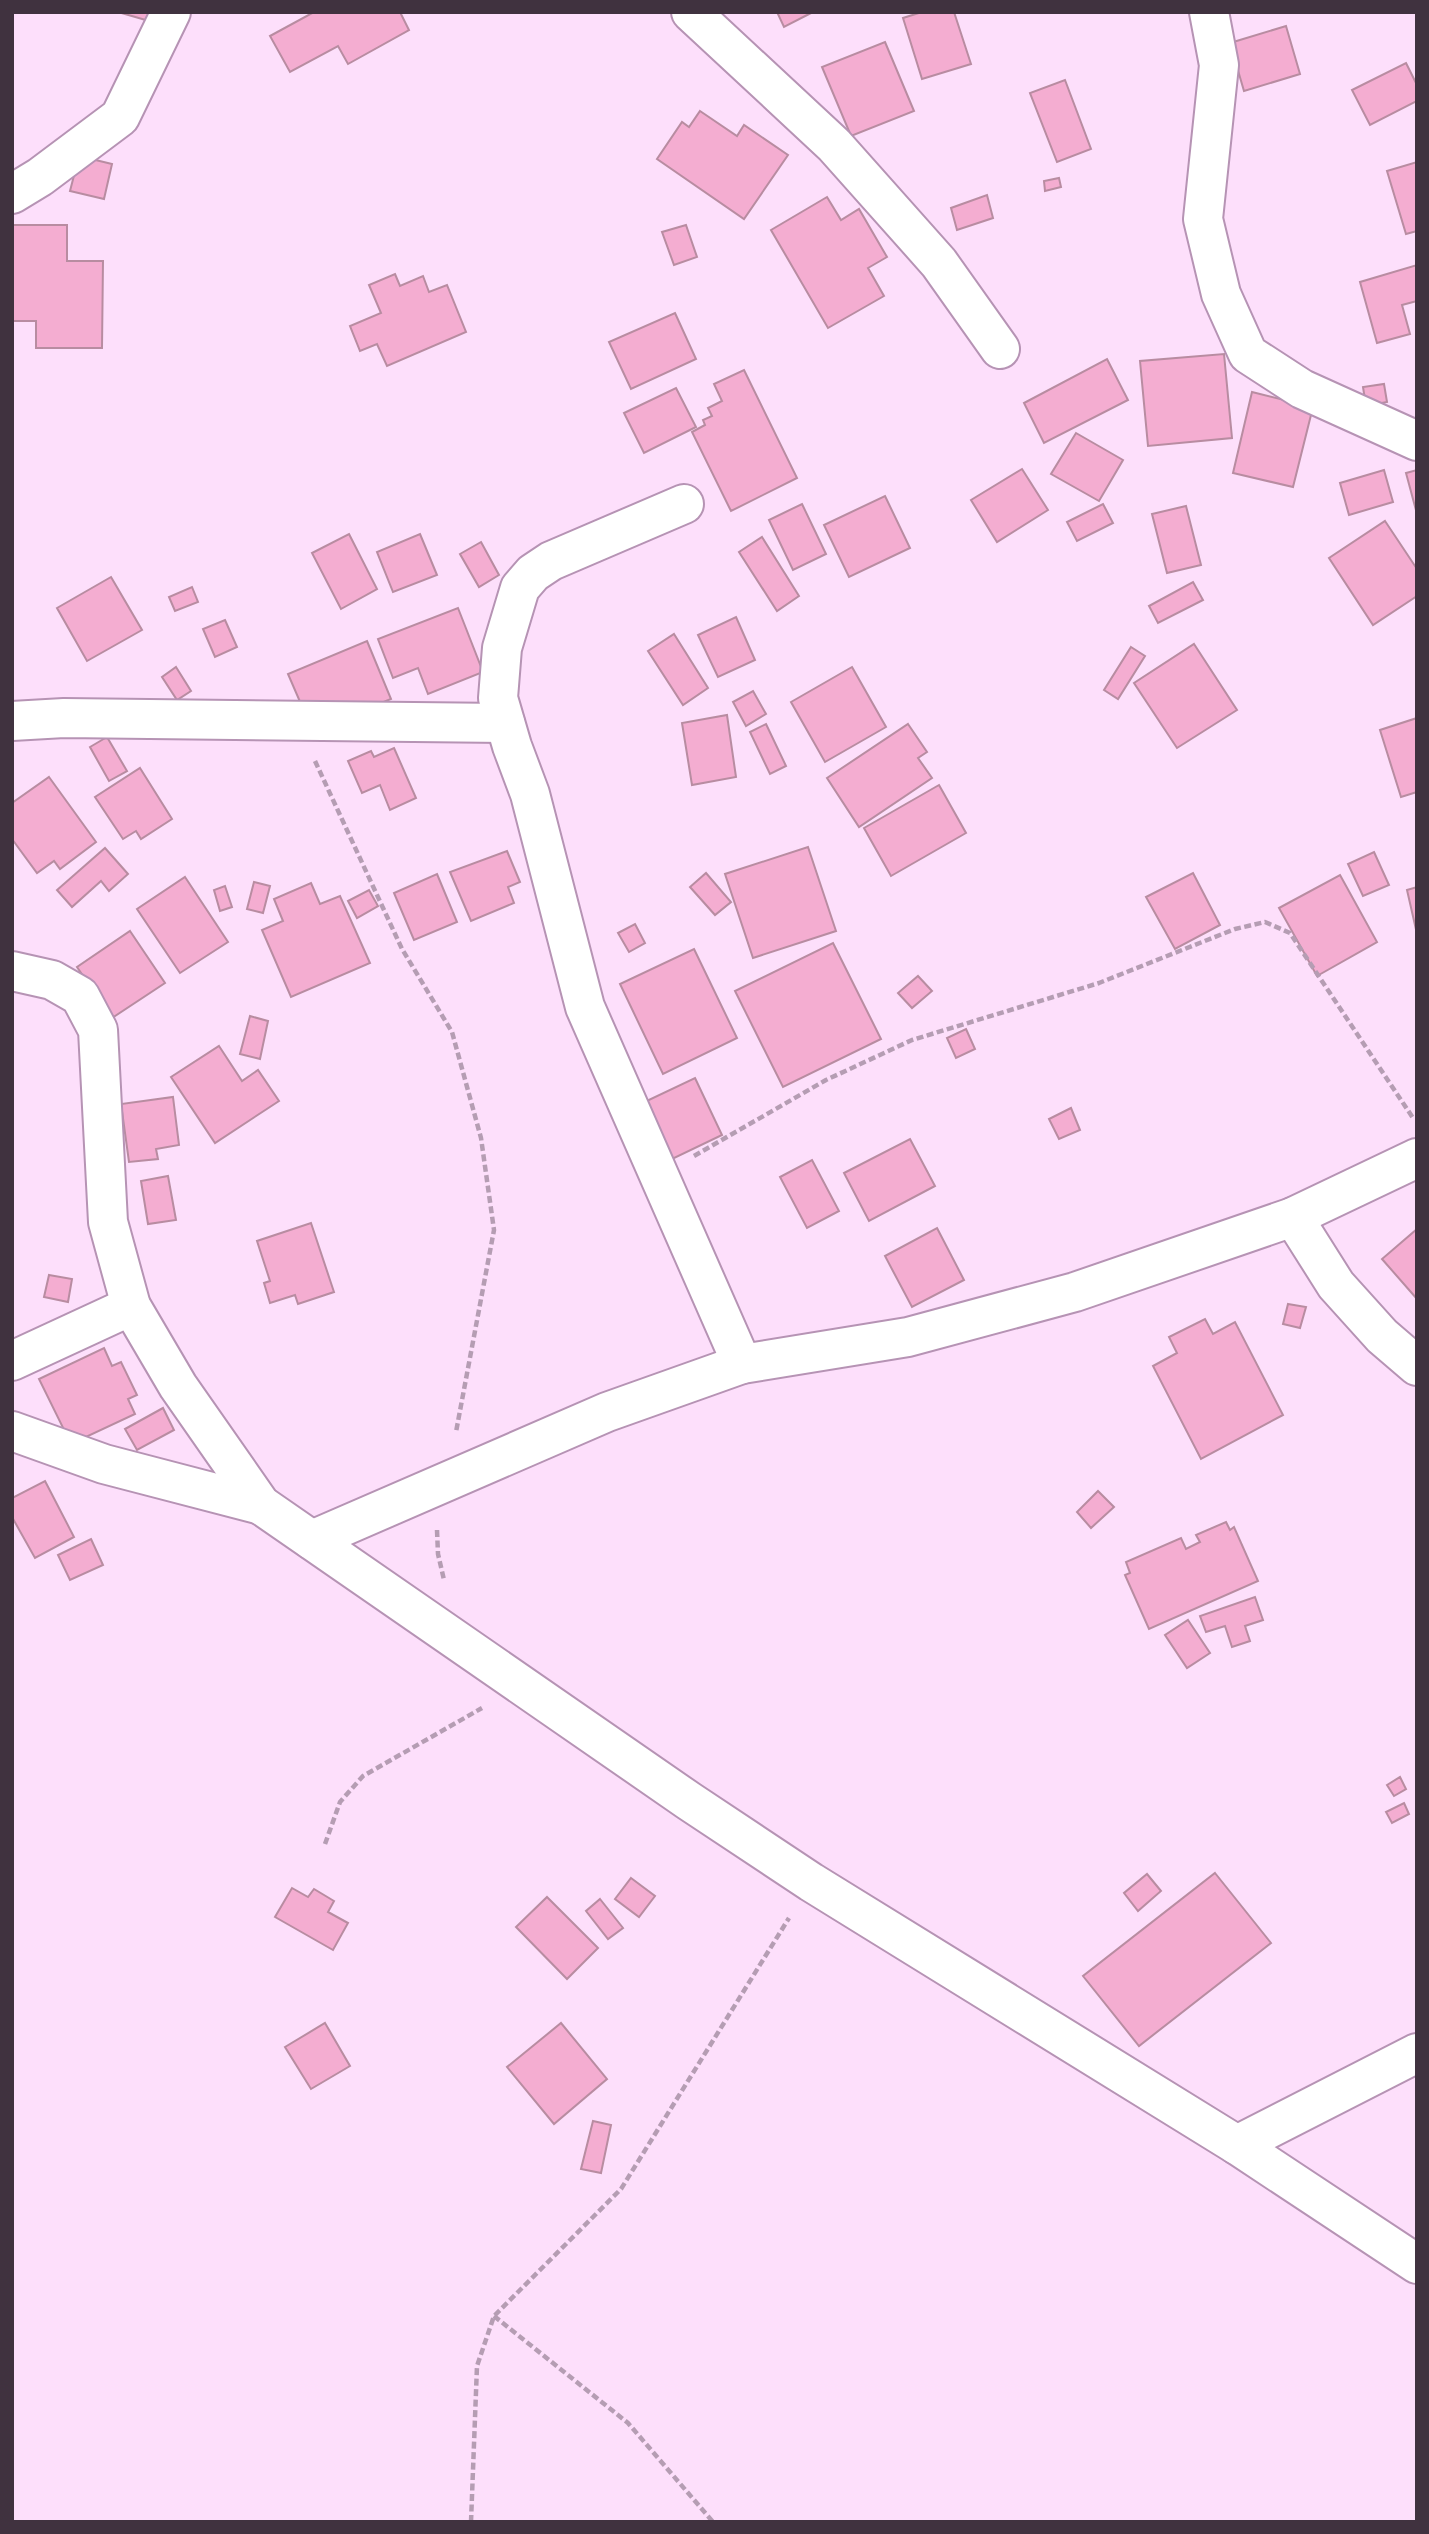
<svg xmlns="http://www.w3.org/2000/svg" width="1429" height="2534" font-family="Manrope,sans-serif">
<style>
.building{fill:#f4add1;stroke:#b88ca1;stroke-width:2}
.lines{fill:none;stroke-linecap:round;stroke-linejoin:round}
.minor-casing{stroke:#b693b4;stroke-width:42}
.path{stroke:#b59db3;stroke-width:4.5;stroke-dasharray:7 3.5;stroke-linecap:butt}
.minor{stroke:#fff;stroke-width:38}
</style>
<rect width="100%" height="100%" fill="#fddffb"/>
<g class="building">
<polygon points="118,12 151,12 149,21"/>
<polygon points="314,12 400,12 409,30 348,64 338,46 290,72 270,36"/>
<polygon points="777,12 813,12 784,27"/>
<polygon points="922,12 954,12 971,64 922,79 903,18"/>
<polygon points="1286,26 1300,74 1244,91 1230,43"/>
<polygon points="885,42 914,111 851,136 822,67"/>
<polygon points="1406,63 1417,85 1417,101 1370,125 1352,90"/>
<polygon points="1065,80 1091,149 1057,162 1030,93"/>
<polygon points="700,111 737,136 744,125 788,155 744,219 657,159 682,122 689,127"/>
<polygon points="79,156 112,164 104,199 70,191"/>
<polygon points="1417,162 1417,231 1406,234 1387,171"/>
<polygon points="1059,178 1061,187 1045,191 1044,181"/>
<polygon points="987,195 993,218 957,230 951,208"/>
<polygon points="827,197 841,220 859,209 887,257 868,268 884,296 828,328 771,230"/>
<polygon points="12,225 67,225 67,261 103,261 102,348 36,348 36,321 12,321"/>
<polygon points="686,225 697,257 674,265 662,232"/>
<polygon points="1417,265 1417,301 1402,305 1410,334 1377,343 1360,282"/>
<polygon points="395,274 400,286 423,276 429,292 447,285 466,332 387,366 377,344 360,351 350,326 381,313 369,285"/>
<polygon points="675,313 696,359 631,389 609,342"/>
<polygon points="1224,354 1232,438 1148,446 1140,361"/>
<polygon points="1107,359 1128,400 1044,443 1024,403"/>
<polygon points="744,370 797,478 731,511 692,432 705,425 703,420 712,416 708,408 722,401 714,384"/>
<polygon points="1384,384 1387,402 1366,406 1363,387"/>
<polygon points="676,388 696,427 644,453 624,413"/>
<polygon points="1252,392 1313,407 1293,487 1233,473"/>
<polygon points="1076,433 1123,460 1099,501 1051,474"/>
<polygon points="1022,469 1048,510 997,542 971,500"/>
<polygon points="1384,470 1393,502 1349,515 1340,483"/>
<polygon points="1417,470 1417,514 1406,473"/>
<polygon points="885,496 910,548 849,577 824,525"/>
<polygon points="802,504 826,554 793,570 769,520"/>
<polygon points="1103,504 1113,523 1077,541 1067,522"/>
<polygon points="1186,506 1201,565 1167,573 1152,514"/>
<polygon points="1385,521 1417,569 1417,596 1373,625 1329,558"/>
<polygon points="349,534 377,589 341,609 312,553"/>
<polygon points="420,534 437,575 393,592 377,552"/>
<polygon points="762,537 799,596 777,611 739,552"/>
<polygon points="481,542 499,575 479,587 460,554"/>
<polygon points="111,577 142,630 87,661 57,608"/>
<polygon points="1193,582 1203,600 1158,623 1149,606"/>
<polygon points="192,587 198,602 175,611 169,597"/>
<polygon points="458,608 483,672 428,694 418,668 393,678 378,639"/>
<polygon points="736,617 755,660 718,677 698,635"/>
<polygon points="225,620 237,647 215,657 203,629"/>
<polygon points="674,634 708,688 683,705 648,651"/>
<polygon points="367,641 391,699 349,716 307,718 288,674"/>
<polygon points="1194,644 1237,710 1177,748 1134,683"/>
<polygon points="1131,647 1145,656 1118,699 1104,690"/>
<polygon points="176,667 191,691 177,700 162,677"/>
<polygon points="852,667 886,727 825,762 791,702"/>
<polygon points="753,691 766,714 746,726 733,702"/>
<polygon points="727,715 736,777 692,785 682,723"/>
<polygon points="1417,718 1417,792 1401,797 1380,730"/>
<polygon points="766,724 786,766 770,774 750,732"/>
<polygon points="908,724 927,752 918,758 932,778 859,827 827,778"/>
<polygon points="107,737 127,771 109,781 90,747"/>
<polygon points="394,748 416,798 390,810 380,785 362,793 348,761 371,751 374,757"/>
<polygon points="140,768 172,819 141,839 136,831 123,839 95,797"/>
<polygon points="49,777 96,842 60,869 54,861 37,873 12,839 12,803"/>
<polygon points="939,785 966,833 891,876 864,828"/>
<polygon points="808,847 836,931 753,958 725,874"/>
<polygon points="105,848 128,874 109,891 101,881 72,907 57,890"/>
<polygon points="507,851 520,882 508,887 514,903 471,921 450,872"/>
<polygon points="1374,852 1389,885 1363,896 1348,864"/>
<polygon points="706,873 731,902 715,915 690,887"/>
<polygon points="1193,873 1220,925 1175,949 1146,897"/>
<polygon points="437,874 457,922 414,940 394,893"/>
<polygon points="1340,875 1377,942 1317,976 1279,908"/>
<polygon points="185,877 228,942 180,973 137,909"/>
<polygon points="254,882 270,886 263,913 247,909"/>
<polygon points="311,883 320,904 340,896 370,963 291,997 262,930 283,921 274,899"/>
<polygon points="225,886 232,907 220,911 214,890"/>
<polygon points="1417,887 1417,934 1407,890"/>
<polygon points="369,890 378,906 357,918 348,901"/>
<polygon points="635,924 645,943 629,952 618,933"/>
<polygon points="130,931 165,983 112,1018 77,967"/>
<polygon points="833,943 881,1039 783,1087 735,991"/>
<polygon points="694,949 737,1038 663,1074 620,984"/>
<polygon points="918,976 932,991 912,1008 898,993"/>
<polygon points="250,1016 268,1021 260,1059 240,1054"/>
<polygon points="966,1029 975,1049 956,1058 947,1038"/>
<polygon points="219,1046 242,1081 258,1070 279,1101 215,1143 171,1077"/>
<polygon points="695,1078 722,1135 643,1173 615,1116"/>
<polygon points="173,1097 179,1145 156,1149 158,1159 129,1162 121,1104"/>
<polygon points="1071,1108 1080,1130 1059,1139 1049,1119"/>
<polygon points="910,1139 935,1186 869,1221 844,1173"/>
<polygon points="812,1160 839,1211 807,1228 780,1177"/>
<polygon points="168,1176 176,1220 148,1224 141,1181"/>
<polygon points="311,1223 334,1292 298,1304 295,1295 270,1303 264,1283 270,1281 257,1241"/>
<polygon points="937,1228 964,1280 912,1307 885,1256"/>
<polygon points="1417,1229 1417,1299 1382,1259"/>
<polygon points="49,1275 72,1279 68,1302 44,1297"/>
<polygon points="1288,1304 1306,1307 1300,1328 1283,1324"/>
<polygon points="1205,1319 1213,1334 1235,1322 1283,1415 1201,1459 1153,1366 1177,1353 1169,1337"/>
<polygon points="104,1348 112,1366 121,1362 137,1395 128,1399 135,1414 71,1444 39,1379"/>
<polygon points="163,1408 174,1430 137,1450 125,1429"/>
<polygon points="45,1481 74,1537 35,1558 12,1517 12,1498"/>
<polygon points="1098,1491 1114,1507 1091,1528 1077,1512"/>
<polygon points="1226,1522 1230,1530 1234,1527 1258,1581 1149,1629 1125,1575 1130,1573 1126,1562 1181,1538 1186,1549 1200,1542 1196,1535"/>
<polygon points="91,1539 103,1565 70,1580 58,1555"/>
<polygon points="1255,1597 1263,1620 1245,1626 1250,1641 1232,1647 1225,1626 1206,1632 1200,1616"/>
<polygon points="1188,1620 1210,1653 1187,1668 1165,1635"/>
<polygon points="1400,1777 1406,1789 1394,1796 1387,1785"/>
<polygon points="1404,1803 1409,1814 1392,1823 1386,1812"/>
<polygon points="1215,1873 1271,1943 1139,2046 1083,1976"/>
<polygon points="1147,1874 1161,1891 1138,1911 1124,1893"/>
<polygon points="631,1878 655,1896 639,1917 615,1899"/>
<polygon points="292,1888 308,1897 314,1889 334,1901 328,1912 348,1923 333,1950 275,1917"/>
<polygon points="547,1897 598,1948 567,1979 516,1927"/>
<polygon points="600,1899 623,1928 608,1939 586,1911"/>
<polygon points="325,2023 350,2066 311,2089 285,2047"/>
<polygon points="561,2023 607,2079 554,2124 507,2067"/>
<polygon points="593,2121 611,2125 601,2173 581,2169"/>
</g>
<g class="lines">
<defs>
<g id="minor">
<polyline points="691,12 834,145 939,263 1000,349"/>
<polyline points="1209,12 1219,65 1203,219 1221,294 1248,354 1302,389 1417,441"/>
<polyline points="12,194 40,177 120,117 171,12"/>
<polyline points="684,504 551,561 533,573 520,588 502,648 498,698 512,746 530,794 585,1007 742,1364"/>
<polyline points="12,721 64,718 505,723"/>
<polyline points="12,971 52,980 80,996 98,1030 108,1222 131,1306 178,1386 261,1505 689,1801 811,1882 1237,2145 1417,2264"/>
<polyline points="1293,1217 1336,1285 1382,1336 1417,1366"/>
<polyline points="12,1361 131,1306"/>
<polyline points="12,1431 104,1464 261,1505"/>
<polyline points="312,1540 607,1412 742,1364 908,1337 1075,1292 1293,1217 1417,1158"/>
<polyline points="1237,2145 1417,2053"/>
</g>
</defs>
<use href="#minor" class="minor-casing"/>
<g class="path">
<polyline points="315,761 402,949 452,1032 481,1138 494,1230 456,1432"/>
<polyline points="694,1156 826,1080 912,1040 1099,983 1235,929 1265,922 1290,933 1413,1118"/>
<polyline points="437,1530 438,1554 444,1580"/>
<polyline points="325,1844 340,1802 363,1776 482,1708"/>
<polyline points="494,2316 628,2423 713,2522"/>
<polyline points="471,2522 477,2366 494,2316 621,2189 789,1918"/>
</g>
<use href="#minor" class="minor"/>
</g>
<rect width="1429" height="2534" fill="none" stroke="#40323f" stroke-width="28"/>
</svg>
